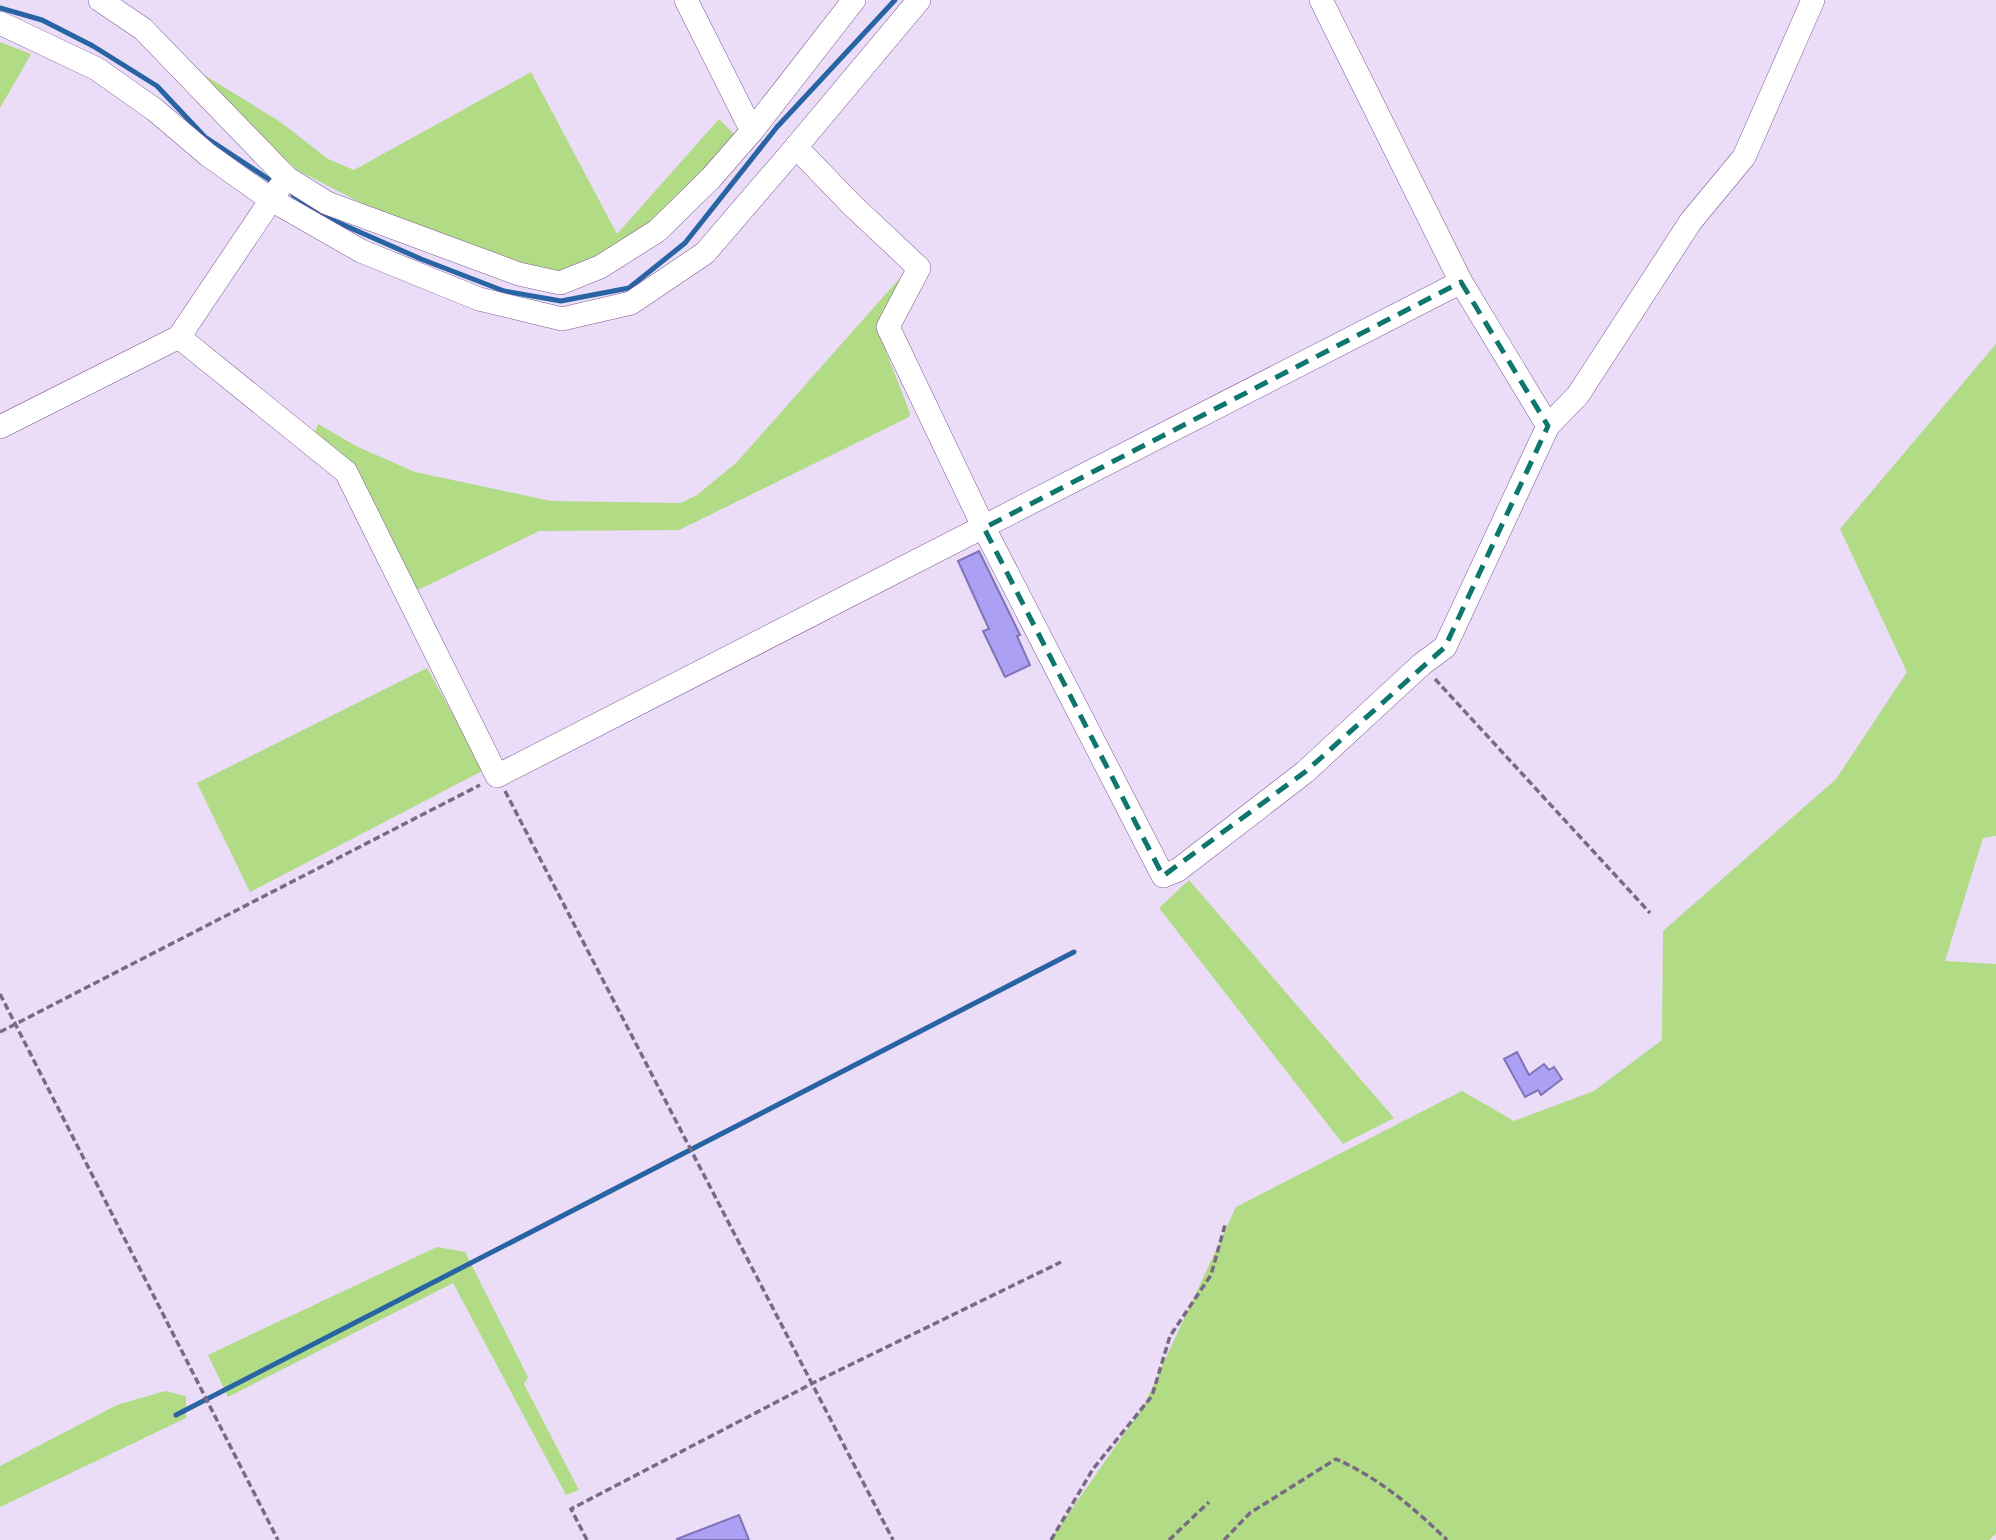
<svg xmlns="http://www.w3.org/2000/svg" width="1996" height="1540" font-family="'Noto Sans',sans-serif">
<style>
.green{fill:#b1dc85}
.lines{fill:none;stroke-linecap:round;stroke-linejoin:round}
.stream{stroke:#2863a3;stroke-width:5}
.building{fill:#aca0f4;stroke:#7e74b6;stroke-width:2}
.minor-casing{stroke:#7c5a96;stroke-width:24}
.path{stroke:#796a83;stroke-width:3.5;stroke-dasharray:7 3.5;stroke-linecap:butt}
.minor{stroke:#fff;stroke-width:23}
.marked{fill:none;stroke:#0f766e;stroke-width:5;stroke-dasharray:14 9;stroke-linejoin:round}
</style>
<rect width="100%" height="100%" fill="#ebdcf7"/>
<g class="green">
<polygon points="0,42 31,54 0,108"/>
<polygon points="183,62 279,121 328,159 354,170 531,72 617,234 719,119 736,136 654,222 565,276 525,268 404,225 297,170"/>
<polygon points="907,270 908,279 876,326 910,413 909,417 679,530 539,531 414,592 313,437 318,424 358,447 415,472 551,501 681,503 697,495 736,463"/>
<polygon points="1996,344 1996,836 1983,838 1945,961 1996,964 1996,1534 1989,1540 1050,1540 1143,1407 1236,1207 1462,1091 1514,1121 1594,1091 1662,1040 1663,931 1836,779 1907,672 1840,529"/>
<polygon points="427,668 484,770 250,892 197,783"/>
<polygon points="1189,880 1394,1118 1343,1144 1159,908"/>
<polygon points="437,1247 465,1252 528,1377 524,1384 579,1490 566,1495 453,1283 228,1397 208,1355"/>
<polygon points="165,1391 186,1396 186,1418 0,1507 0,1466 117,1405"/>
</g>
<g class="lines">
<g class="stream">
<polyline points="0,8 42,20 93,46 157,86 205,137 276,184"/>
<polyline points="293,195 330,219 421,259 504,291 561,301 629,288 685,243 777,127 895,0"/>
<polyline points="176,1415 1074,952"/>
</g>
</g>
<g class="building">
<polygon points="979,551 1020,635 1017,636 1030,665 1005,677 983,631 989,629 958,561"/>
<polygon points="1517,1052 1529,1075 1544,1064 1549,1070 1554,1067 1562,1079 1541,1095 1538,1090 1525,1097 1504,1059"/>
<polygon points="739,1515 749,1540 678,1540 677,1539"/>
</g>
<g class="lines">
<defs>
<g id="minor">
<polyline points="100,0 143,29 287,178 327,203 519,274 560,283 600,267 657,231 711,178 752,131 686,0"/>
<polyline points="1321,0 1461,282 1548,426"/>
<polyline points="0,23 97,69 155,110 208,155 270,199 361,251 479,299 562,319 631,303 705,253 796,147 852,205 919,268 888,327 984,528 1163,876 1178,870 1305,772 1422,664 1445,647 1548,426 1578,395 1691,221 1744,157 1813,0"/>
<polyline points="752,131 854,0"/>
<polyline points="796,147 919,0"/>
<polyline points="179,337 346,472 497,776 1461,282"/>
<polyline points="0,427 179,337 279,188"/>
</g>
</defs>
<use href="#minor" class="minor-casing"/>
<g class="path">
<polyline points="1435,679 1650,913"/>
<polyline points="505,791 893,1540"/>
<polyline points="0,994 278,1540"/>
<polyline points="0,1032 480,785"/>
<polyline points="587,1540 571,1509 813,1383 1061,1262"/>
<polyline points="1051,1540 1093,1469 1152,1396 1170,1336 1211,1275 1225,1225"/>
<polyline points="1169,1540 1209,1502"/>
<path d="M1224 1540 1250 1513 1336 1459C1379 1478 1414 1508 1447 1540"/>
</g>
<use href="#minor" class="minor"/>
</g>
<path class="marked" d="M1461 282 1548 426 1445 647 1305 772 1163 876 984 528Z"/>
</svg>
